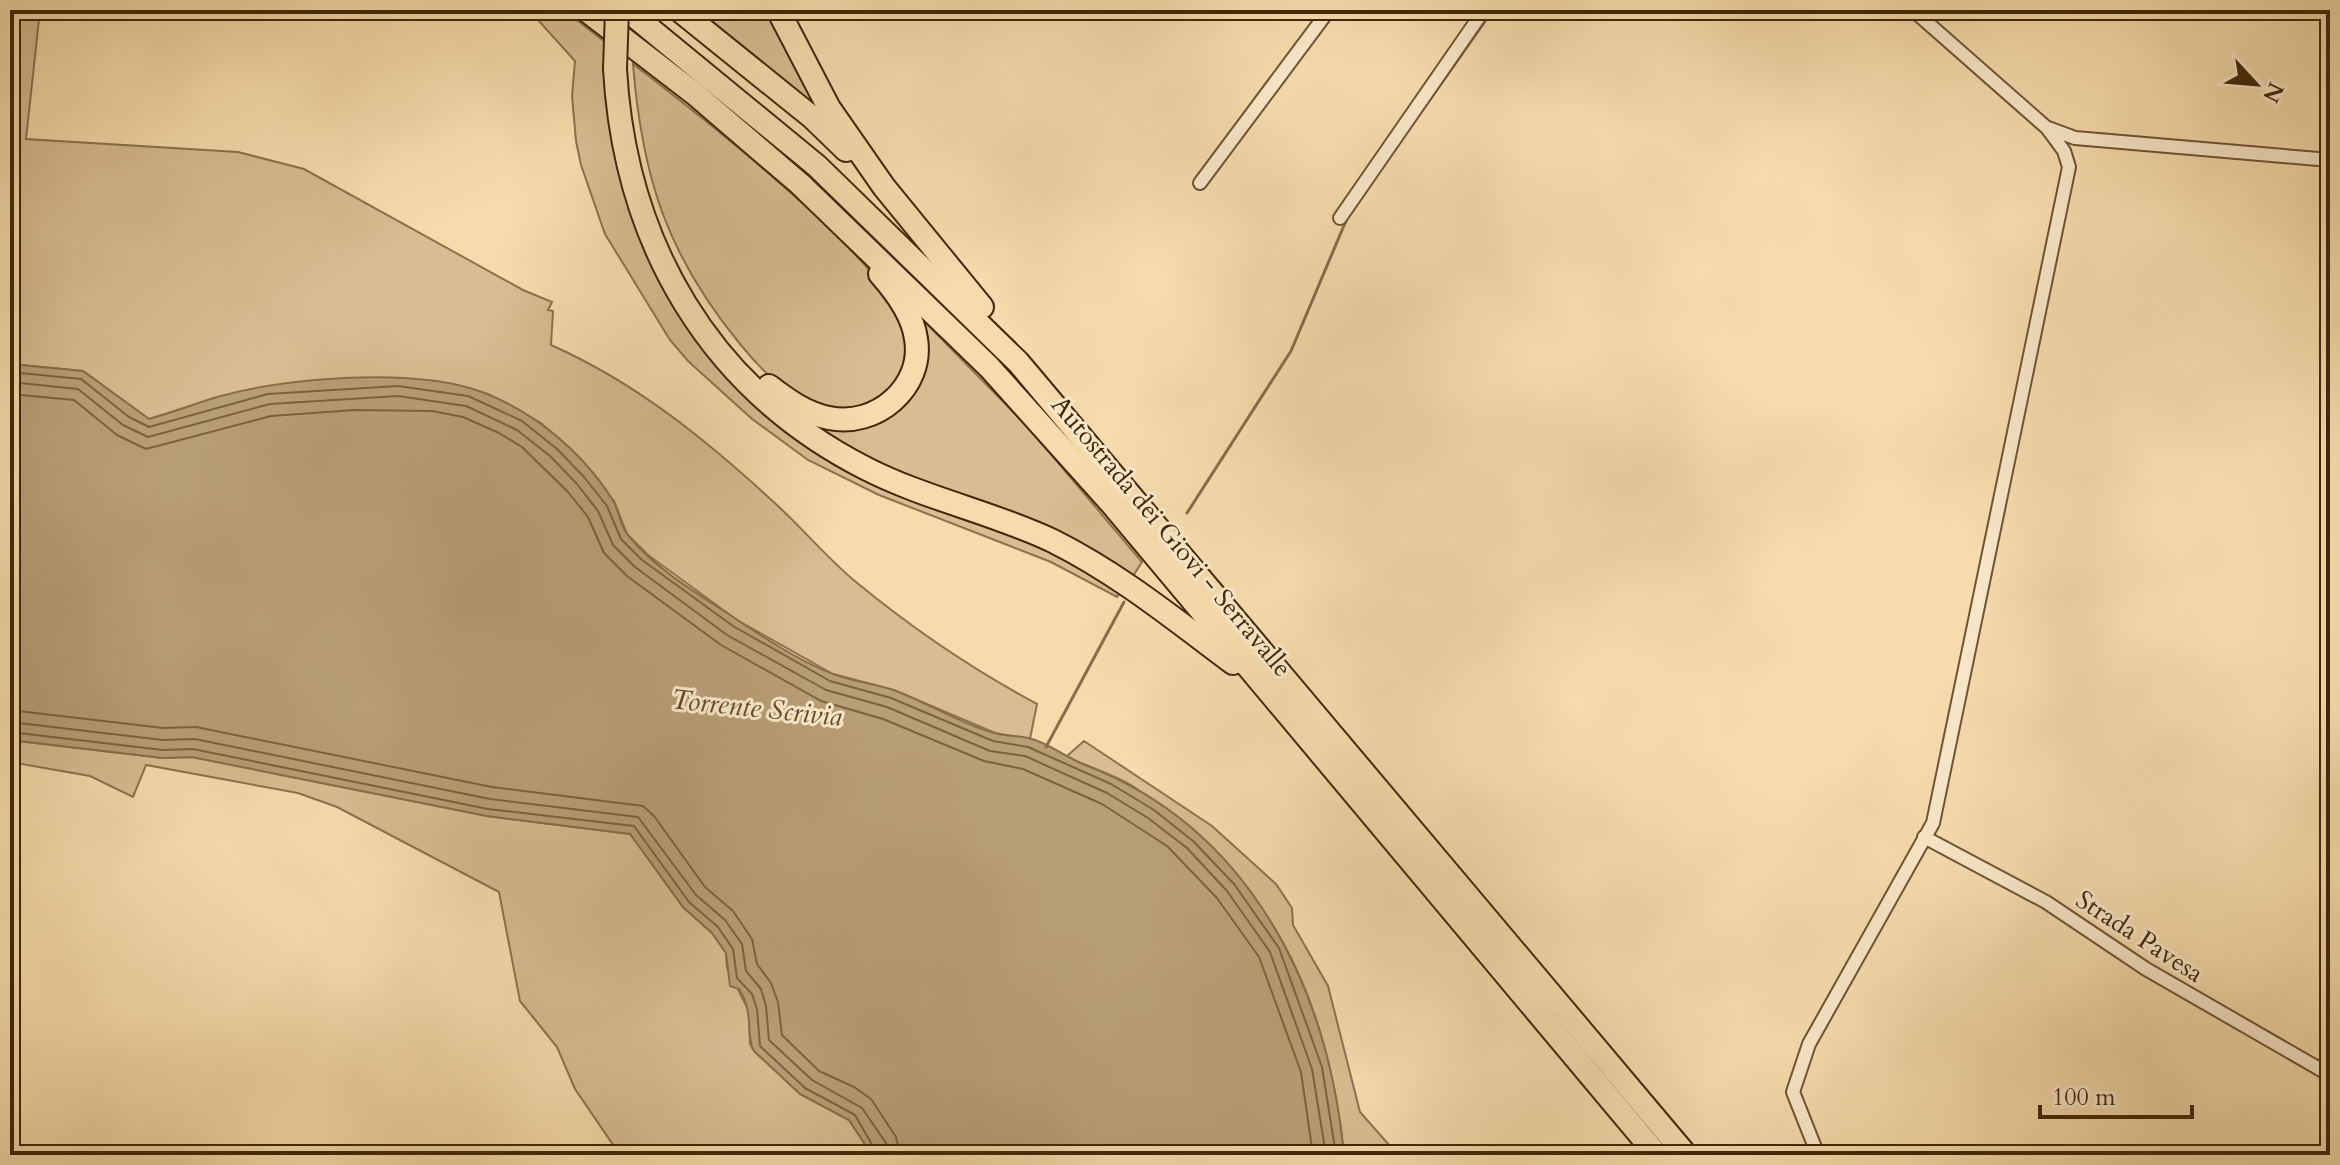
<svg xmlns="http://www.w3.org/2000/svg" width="2340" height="1165" font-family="Cardo,serif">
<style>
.green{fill:#d7bd91;stroke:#8c724d;stroke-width:2}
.water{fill:#b89e75;stroke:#886e4a;stroke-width:2}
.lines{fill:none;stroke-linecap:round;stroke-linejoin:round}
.shore{stroke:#7c623f;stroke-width:2}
.stream{stroke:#886e4a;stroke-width:3}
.minor-casing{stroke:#6e5432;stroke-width:16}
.motorway-casing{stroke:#402709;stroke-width:26}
.minor{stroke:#f9e8ca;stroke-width:12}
.motorway{stroke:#f6dcad;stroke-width:22}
.motorway-bridge-casing{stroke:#402709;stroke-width:26;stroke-linecap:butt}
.motorway-bridge{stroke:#f6dcad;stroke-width:22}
.labels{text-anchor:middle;stroke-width:6;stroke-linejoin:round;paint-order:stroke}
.street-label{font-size:26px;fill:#402709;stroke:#f9e8ca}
.water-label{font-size:28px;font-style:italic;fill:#644b29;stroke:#f9e8ca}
</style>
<rect width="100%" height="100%" fill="#f6dcad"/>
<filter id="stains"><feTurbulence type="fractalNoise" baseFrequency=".0025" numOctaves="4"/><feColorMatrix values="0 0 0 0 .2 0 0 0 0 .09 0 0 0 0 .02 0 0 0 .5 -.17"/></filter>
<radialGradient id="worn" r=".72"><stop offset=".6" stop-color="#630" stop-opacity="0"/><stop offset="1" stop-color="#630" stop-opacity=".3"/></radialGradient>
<g class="green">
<path d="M16 10H40L26 139 238 152 304 169 523 290 552 302 548 310 553 311 551 345C637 383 709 442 778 506 804 530 828 559 856 582 913 629 972 669 1037 704L1030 739 995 733 894 690 833 674 737 620 648 555 627 534 614 501 563 443 541 423 488 394 451 384 353 380 287 384 215 398 149 419 83 371 10 364V65Z"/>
<polygon points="529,10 564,10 605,42 645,243 785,422 1001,526 1122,589 1117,597 1051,562 879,495 808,460 752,419 688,361 670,340 605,234 581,165 576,141 572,96 575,61"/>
<polygon points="690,10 769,10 821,109"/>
<path d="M633 64C689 107 900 269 907 334 910 368 901 379 881 404 865 406 841 414 826 411 792 402 761 370 740 344 667 255 642 177 633 64Z"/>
<polygon points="917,314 1027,426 1142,562 1133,576 853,452 786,406 813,419 899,405"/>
<polygon points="10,740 163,758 192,757 487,816 631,834 683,907 712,933 726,953 727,968 749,1011 750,1044 754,1051 800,1094 849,1120 872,1155 620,1155 575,1089 557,1047 520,1001 499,892 337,807 298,793 146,765 133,797 90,776 10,762"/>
<path d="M1084 741 1212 826 1276 884 1292 908 1293 925 1328 986 1360 1112 1398 1155H1344C1327 994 1271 877 1134 787 1113 773 1088 768 1067 756Z"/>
</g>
<path class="water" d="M10 364 83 371 149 419C172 413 194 404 217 397 285 378 405 368 473 389 529 407 581 450 612 499 620 511 619 524 628 535 654 568 698 594 733 617 761 636 804 664 836 675 855 682 876 684 896 691 930 704 963 725 998 734 1008 736 1018 736 1028 738 1048 742 1066 758 1085 765 1250 828 1328 988 1344 1155H872L849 1120 800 1094 754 1051C745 1037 755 1013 739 989L730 986 726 953 712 933 683 907 630 834 487 816 192 757 163 758 10 740Z"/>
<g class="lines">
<g class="shore">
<polyline points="10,372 81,379 129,417 149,427 268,394 398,386 468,396 522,421 557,449 584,477 607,506 621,539 642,560 733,626 830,681 891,698 993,741 1028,747 1111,784 1154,810 1193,841 1234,884 1279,948 1322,1067 1336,1155"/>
<polyline points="10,382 78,389 123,425 148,437 270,404 398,396 466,406 517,430 550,456 577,484 598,511 613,545 635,567 727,635 826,690 887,707 990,751 1025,756 1107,793 1148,818 1187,848 1227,891 1270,952 1312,1069 1326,1155"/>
<polyline points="10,394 74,400 117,435 146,449 271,416 355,410 432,411 463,417 499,433 522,447 568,492 588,517 604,553 627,576 721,645 821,701 883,719 984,761 1023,769 1102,804 1167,846 1217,898 1259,957 1301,1072 1313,1155"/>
<polyline points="10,710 163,728 196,727 492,787 643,806 654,816 705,887 733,911 752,939 757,964 771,983 778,1002 782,1035 819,1071 854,1087 871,1099 896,1137 900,1155"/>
<polyline points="10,722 163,740 195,739 490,799 638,817 696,895 725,920 742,944 746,971 761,989 766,1006 769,1040 812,1080 862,1108 886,1143 888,1155"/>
<polyline points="10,732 163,750 193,749 488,809 634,826 689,902 718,927 733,949 737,978 752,994 757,1009 760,1046 805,1088 855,1115 878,1155"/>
</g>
<g class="stream">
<polyline points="1357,203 1493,10"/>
<polyline points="1187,513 1291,351 1348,216"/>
<polyline points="1046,747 1124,602"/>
</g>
<defs>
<g id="minor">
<polyline points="2048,128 2075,138 2330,160"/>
<polyline points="1200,183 1329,10"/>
<polyline points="1340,218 1484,10"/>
<polyline points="1924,837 2046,902 2146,969 2330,1075"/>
<polyline points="1818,1155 1793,1092 1809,1044 1933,823 2069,167 2064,151 2047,128 1913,10"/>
</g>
<g id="motorway">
<polyline points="586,10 695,94 800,184 989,367 1111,503 1657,1155"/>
<polyline points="627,10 817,166 1018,362 1686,1155"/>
<polyline points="679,10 813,118 846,150"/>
<polyline points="778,10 829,108 884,187 982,307"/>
<path d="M615 69C625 243 709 389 867 469 926 499 992 512 1053 541 1119 574 1174 619 1233 663"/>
<path d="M769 386C787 400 807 414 829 418 876 428 924 387 916 339 913 315 896 292 880 274"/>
</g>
</defs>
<use href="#minor" class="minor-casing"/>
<use href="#motorway" class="motorway-casing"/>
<use href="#minor" class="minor"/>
<use href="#motorway" class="motorway"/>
<defs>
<polyline id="motorway-bridge" points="615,69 617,10"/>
</defs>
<use href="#motorway-bridge" class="motorway-bridge-casing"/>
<use href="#motorway-bridge" class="motorway-bridge"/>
</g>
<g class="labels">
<g class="street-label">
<text transform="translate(1172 536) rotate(50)" y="9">Autostrada dei Giovi - Serravalle</text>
<text transform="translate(2140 936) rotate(33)" y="9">Strada Pavesa</text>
</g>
<g class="water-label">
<text transform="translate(757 707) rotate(6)" y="10">Torrente Scrivia</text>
</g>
</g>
<rect width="2340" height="1165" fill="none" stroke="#f6dcad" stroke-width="40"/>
<rect x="12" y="12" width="2316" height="1141" fill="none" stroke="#402709" stroke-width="4"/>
<rect x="20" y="20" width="2300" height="1125" fill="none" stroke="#402709" stroke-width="2"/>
<g transform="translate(2256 84) rotate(116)" stroke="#f9e8ca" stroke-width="6" paint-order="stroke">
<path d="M0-6L14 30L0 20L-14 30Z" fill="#402709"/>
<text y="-12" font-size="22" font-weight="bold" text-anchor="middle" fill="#402709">N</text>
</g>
<path d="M2040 1105v12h152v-12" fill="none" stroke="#402709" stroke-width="4"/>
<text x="2052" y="1105" font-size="24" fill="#402709" stroke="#f9e8ca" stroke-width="6" paint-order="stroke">100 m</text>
<rect width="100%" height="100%" filter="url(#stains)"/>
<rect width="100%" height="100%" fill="url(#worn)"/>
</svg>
